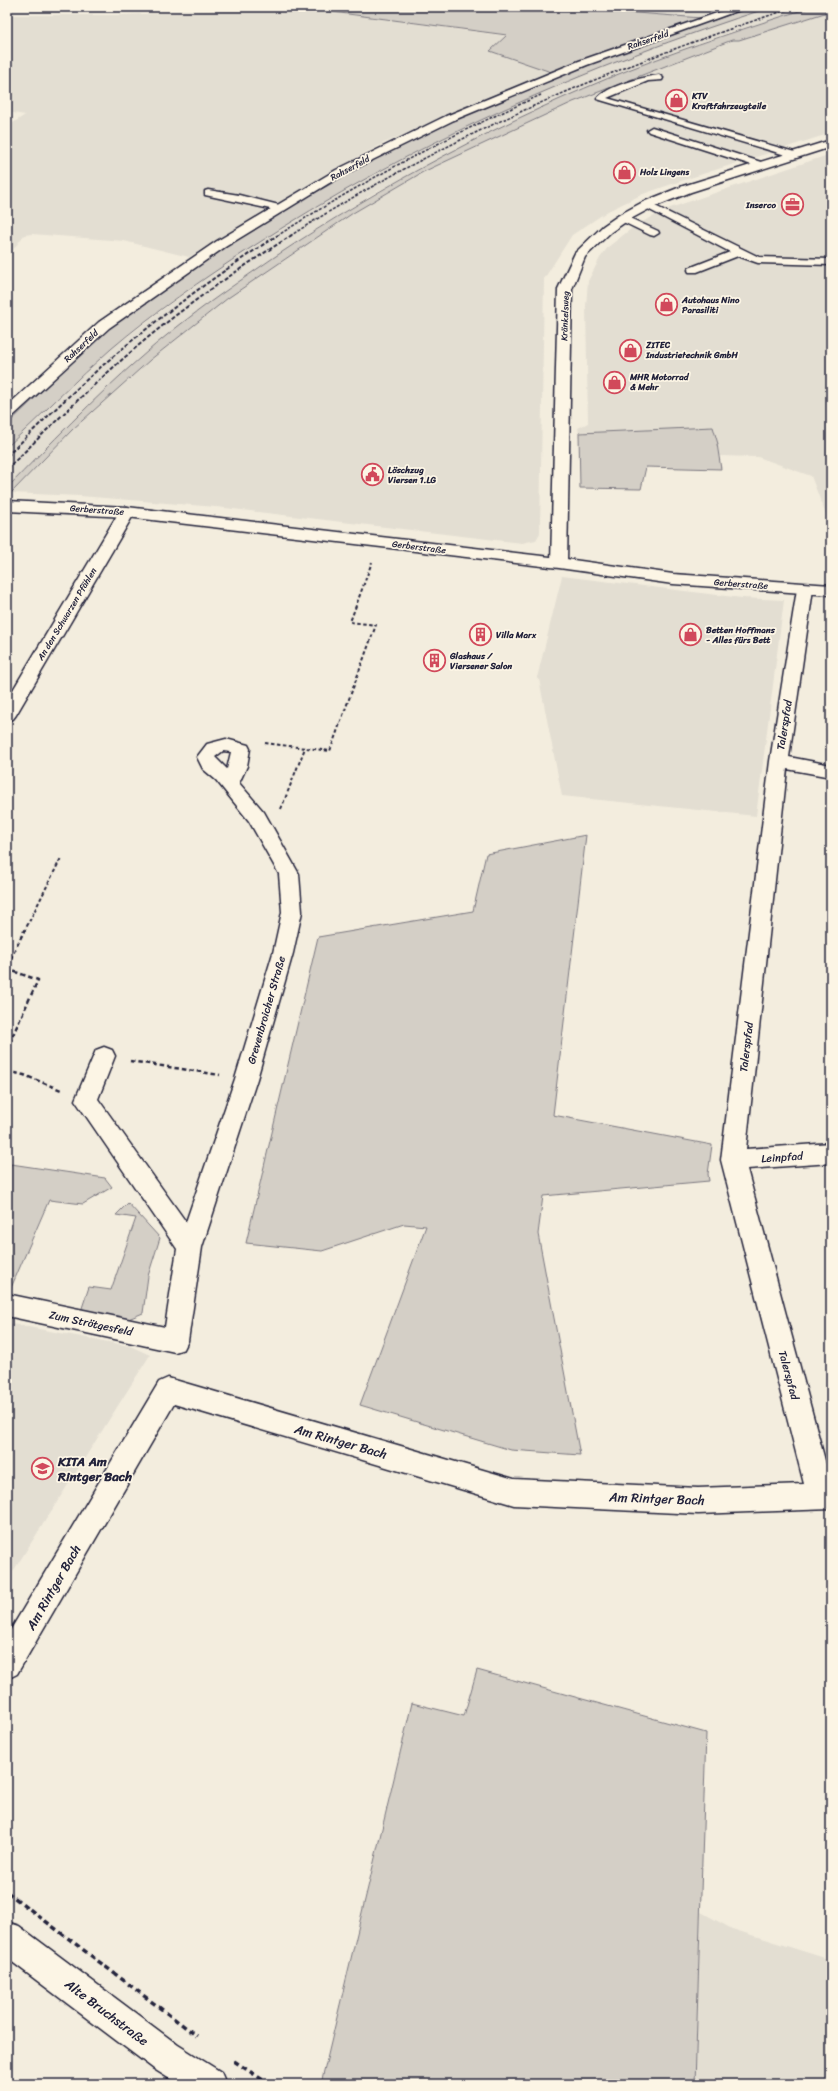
<svg xmlns="http://www.w3.org/2000/svg" width="838" height="2091" font-family="Sriracha,sans-serif">
<style>
.built{fill:#e3ded2}
.green{fill:#d4cfc6;stroke:#7b7880}
.lines{fill:none;stroke-linecap:round;stroke-linejoin:round}
.service-casing{stroke:#22223b;stroke-width:3}
.minor-casing{stroke:#22223b;stroke-width:3}
.tertiary-casing{stroke:#22223b;stroke-width:3}
.secondary-casing{stroke:#22223b;stroke-width:3}
.path-far2{stroke:#22223b;stroke-width:2;stroke-dasharray:3.5 2.5;stroke-linecap:butt}
.path-far1{stroke:#22223b;stroke-width:2.5;stroke-dasharray:4.5 3;stroke-linecap:butt}
.path{stroke:#22223b;stroke-width:3.5;stroke-dasharray:5.5 4;stroke-linecap:butt}
.service{fill:#fcf5e5;fill-rule:evenodd}
.minor{fill:#fcf5e5;fill-rule:evenodd}
.tertiary{fill:#fcf5e5;fill-rule:evenodd}
.secondary{fill:#fcf5e5;fill-rule:evenodd}
.rail-far1{stroke:#22223b;stroke-width:1.5;stroke-dasharray:3 1.5;stroke-linecap:butt}
.rail{stroke:#22223b;stroke-width:2;stroke-dasharray:4 2;stroke-linecap:butt}
.labels{text-anchor:middle;stroke-width:3.5;stroke-linejoin:round;paint-order:stroke}
.far-street-label{font-size:9px;fill:#22223b;stroke:#fcf5e5}
.far-poi-label{font-size:9px;font-weight:bold;fill:#22223b;stroke:#fcf5e5;text-anchor:start}
.street-label{font-size:11px;fill:#22223b;stroke:#fcf5e5}
.near-street-label{font-size:13px;fill:#22223b;stroke:#fcf5e5}
.near-poi-label{font-size:13px;font-weight:bold;fill:#22223b;stroke:#fcf5e5;text-anchor:start}
</style>
<rect width="100%" height="100%" fill="#f3edde"/>
<filter id="ink" filterUnits="userSpaceOnUse"><feTurbulence type="fractalNoise" baseFrequency=".025" numOctaves="2"/><feDisplacementMap in="SourceGraphic" scale="8" xChannelSelector="R" yChannelSelector="G"/><feConvolveMatrix kernelMatrix="1 2 1 2 8 2 1 2 1" color-interpolation-filters="sRGB"/></filter>
<g filter="url(#ink)">
<g class="built">
<polygon points="294,7 508,36 490,51 551,72 384,143 326,174 189,257 124,241 32,234 24,235 7,258 7,127 25,115 7,112 7,15 121,15"/>
<polygon points="595,7 735,7 701,18 597,10"/>
<polygon points="771,7 812,7 719,36 630,70 516,120 376,192 314,231 229,288 141,357 70,425 7,488 7,447 112,348 206,277 290,222 356,183 500,109 612,62 703,29"/>
<polygon points="831,11 831,133 681,181 643,194 608,211 572,235 544,279 540,533 536,540 522,543 216,507 80,496 11,493 73,429 150,360 228,298 353,213 423,172 573,102 732,40 739,40"/>
<polygon points="831,154 831,528 811,476 758,457 719,456 717,444 718,443 714,432 579,433 578,428 588,423 586,306 588,281 600,258 608,247 636,225 670,208"/>
<polygon points="562,576 742,598 784,600 756,816 562,796 539,679 537,678"/>
<polygon points="7,1323 130,1346 150,1355 7,1581"/>
<polygon points="701,1912 732,1929 831,1960 831,2084 695,2084"/>
</g>
<g class="green">
<polygon points="314,7 595,7 597,10 701,18 551,72 490,51 507,35 310,9"/>
<path d="M752 7H771C587 66 411 143 249 249 203 279 153 313 111 349 75 380 42 415 7 447V425L107 328 226 247 302 200 397 147 486 106 608 56Z"/>
<path d="M812 7H831V11L739 40H732L573 102 423 172 353 213 228 298 150 360 73 429 11 493H7V488C50 444 93 399 140 358 181 321 228 289 273 258 385 183 506 119 631 69 691 46 751 26 812 7Z"/>
<polygon points="713,427 718,444 717,444 721,469 646,467 641,489 580,488 579,433"/>
<polygon points="586,835 553,1115 712,1145 708,1174 709,1181 543,1196 538,1234 580,1455 511,1450 360,1405 426,1226 404,1224 322,1251 246,1243 318,937 473,911 486,854"/>
<polygon points="11,1164 105,1178 112,1187 83,1204 49,1200 7,1297 7,1175"/>
<polygon points="128,1203 160,1238 148,1276 143,1313 126,1320 81,1311 89,1287 111,1290 136,1218 116,1215"/>
<polygon points="477,1670 706,1733 695,2084 335,2084 322,2080 412,1703 464,1716"/>
</g>
<g class="lines">
<defs>
<g id="service">
<path d="M659 75 663 78 662 80 648 81 607 98 798 153 800 155 798 157H792L597 99C606 86 643 77 659 75Z"/>
<polygon points="652,127 764,163 766,165 761,168 758,167 649,132 647,130"/>
<polygon points="208,190 239,195 283,206 285,208 280,211 205,195 205,191"/>
<polygon points="647,202 759,257 831,259 831,265 758,263 738,256 697,272 689,272 688,270 689,268 730,252 644,207 644,203"/>
<polygon points="623,215 658,231 659,233 654,236 650,235 619,220 619,216"/>
</g>
<g id="minor">
<polygon points="734,7 748,7 587,65 454,120 344,174 225,247 109,328 12,417 7,418 7,406 99,322 217,241 336,170 446,116 579,61"/>
<polygon points="831,140 831,147 691,192 651,208 627,221 611,232 585,257 572,289 567,563 565,566 553,566 551,563 558,289 575,253 603,226 619,215 643,202 683,186"/>
<polygon points="127,507 133,509 135,512 16,715 13,719 7,721 7,700 119,512 121,509"/>
<polygon points="805,584 811,585 813,589 789,757 831,765 831,777 787,769 746,1149 831,1143 831,1163 747,1169 831,1483 831,1509 698,1514 514,1505 174,1404 17,1674 7,1679 7,1636 159,1382 168,1378 514,1479 698,1488 804,1484 721,1160 770,761 797,589 799,585"/>
<path d="M226 739 248 745 250 749 247 766 239 783 264 812 299 874 302 912 293 953 257 1079 202 1247 188 1341 184 1349 175 1352 7 1316V1294L165 1327 177 1249 75 1100 96 1050 104 1047 112 1050 115 1056 98 1099 186 1222 235 1079 273 953 282 912 279 874 249 821 216 780 203 769 197 757 207 744ZM223 751 231 752 227 769 215 757Z"/>
</g>
<polygon id="tertiary" points="7,501 127,507 559,558 673,574 831,585 831,595 673,584 559,568 127,517 7,511"/>
<polygon id="secondary" points="7,1922 19,1926 178,2045 221,2072 226,2084 178,2084 154,2069 7,1958"/>
</defs>
<use href="#service" class="service-casing"/>
<use href="#minor" class="minor-casing"/>
<use href="#tertiary" class="tertiary-casing"/>
<use href="#secondary" class="secondary-casing"/>
<g class="path-far2">
<polyline points="265,743 330,751 376,625 350,622 372,562"/>
<polyline points="281,809 305,748"/>
<polyline points="24,932 61,858"/>
</g>
<g class="path-far1">
<polyline points="7,966 24,931"/>
<polyline points="7,969 38,980 7,1048"/>
<polyline points="130,1061 220,1075"/>
<polyline points="7,1071 24,1075 61,1090"/>
</g>
<g class="path">
<polyline points="7,1892 197,2036"/>
<polyline points="234,2061 269,2084"/>
</g>
<use href="#service" class="service"/>
<use href="#minor" class="minor"/>
<use href="#tertiary" class="tertiary"/>
<use href="#secondary" class="secondary"/>
<g class="rail-far1">
<path d="M277 236C361 182 450 135 541 95"/>
<path d="M290 236C447 135 618 65 795 7"/>
</g>
<g class="rail">
<path d="M7 456C43 421 78 386 116 354 167 311 222 271 278 235"/>
<path d="M7 469C55 422 103 374 156 331 199 296 245 265 292 235"/>
</g>
</g>
</g>
<defs>
<symbol id="shop-ring" viewBox="-11 -11 22 22"><circle r="9.5" fill="#fcf5e5" stroke="#d1495b" stroke-width="1.5"/><path d="M-5-2.5h2.3a2.7 3.5 0 0 1 5.4 0H5L5.5 6h-11ZM-1.5-2.5h3a1.5 2.3 0 0 0-3 0Z" fill="#d1495b"/></symbol>
<symbol id="office-ring" viewBox="-11 -11 22 22"><circle r="9.5" fill="#fcf5e5" stroke="#d1495b" stroke-width="1.5"/><path d="M-6-3h4V-5.5h4V-3h4V5H-6ZM-1-4.5V-3h2v-1.5ZM-6 0V1H6V0Z" fill="#d1495b"/></symbol>
<symbol id="civic-ring" viewBox="-11 -11 22 22"><circle r="9.5" fill="#fcf5e5" stroke="#d1495b" stroke-width="1.5"/><path d="M-.6-6.5H3V-4.5H.6V-3L4-1V1h2V6H-6V1h2V-1L-.6-3ZM-1.2 2.5V6h2.4V2.5Z" fill="#d1495b"/></symbol>
<symbol id="building-ring" viewBox="-11 -11 22 22"><circle r="9.5" fill="#fcf5e5" stroke="#d1495b" stroke-width="1.5"/><path d="M-4-6H4V6H1V3H-1V6H-4ZM-2.5-4.3h1.7v1.8h-1.7ZM.8-4.3h1.7v1.8H.8ZM-2.5-1h1.7V.8h-1.7ZM.8-1h1.7V.8H.8Z" fill="#d1495b"/></symbol>
<symbol id="school-ring" viewBox="-11 -11 22 22"><circle r="9.5" fill="#fcf5e5" stroke="#d1495b" stroke-width="1.5"/><path d="M0-5L7-2L0 1L-7-2ZM-4 1L0 2.5L4 1V4Q0 6-4 4Z" fill="#d1495b"/></symbol>
</defs>
<g fill-rule="evenodd">
<use href="#shop-ring" x="664" y="88" width="25" height="25"/>
<use href="#shop-ring" x="612" y="160" width="25" height="25"/>
<use href="#office-ring" x="780" y="192" width="25" height="25"/>
<use href="#shop-ring" x="654" y="292" width="25" height="25"/>
<use href="#shop-ring" x="618" y="338" width="25" height="25"/>
<use href="#shop-ring" x="602" y="370" width="25" height="25"/>
<use href="#civic-ring" x="360" y="462" width="25" height="25"/>
<use href="#building-ring" x="468" y="622" width="25" height="25"/>
<use href="#shop-ring" x="678" y="622" width="25" height="25"/>
<use href="#building-ring" x="422" y="648" width="25" height="25"/>
<use href="#school-ring" x="30" y="1456" width="25" height="25"/>
</g>
<g class="labels">
<g class="far-street-label">
<text transform="translate(648 40) rotate(-19)" y="3">Rahserfeld</text>
<text transform="translate(350 168) rotate(-28)" y="3">Rahserfeld</text>
<text transform="translate(565 316) rotate(-88)" y="3">Kränkelsweg</text>
<text transform="translate(81 346) rotate(-43)" y="3">Rahserfeld</text>
<text transform="translate(97 510) rotate(4)" y="3">Gerberstraße</text>
<text transform="translate(419 547) rotate(7)" y="3">Gerberstraße</text>
<text transform="translate(741 584) rotate(4)" y="3">Gerberstraße</text>
<text transform="translate(67 614) rotate(-59)" y="3">An den Schwarzen Pfählen</text>
</g>
<g class="far-poi-label">
<text x="692" y="99">KTV<tspan x="692" dy="10">Kraftfahrzeugteile</tspan></text>
<text x="640" y="175">Holz Lingens</text>
<text x="776" y="208" text-anchor="end">Inserco</text>
<text x="682" y="303">Autohaus Nino<tspan x="682" dy="10">Parasiliti</tspan></text>
<text x="646" y="348">ZITEC<tspan x="646" dy="10">Industrietechnik GmbH</tspan></text>
<text x="630" y="380">MHR Motorrad<tspan x="630" dy="10">&amp; Mehr</tspan></text>
<text x="388" y="473">Löschzug<tspan x="388" dy="10">Viersen 1.LG</tspan></text>
<text x="706" y="633">Betten Hoffmans<tspan x="706" dy="10">- Alles fürs Bett</tspan></text>
<text x="496" y="638">Villa Marx</text>
<text x="450" y="659">Glashaus /<tspan x="450" dy="10">Viersener Salon</tspan></text>
</g>
<g class="street-label">
<text transform="translate(784 725) rotate(-81)" y="4">Talerspfad</text>
<text transform="translate(266 1010) rotate(-74)" y="4">Grevenbroicher Straße</text>
<text transform="translate(746 1047) rotate(-83)" y="4">Talerspfad</text>
<text transform="translate(782 1157) rotate(-4)" y="4">Leinpfad</text>
<text transform="translate(91 1323) rotate(12)" y="4">Zum Strötgesfeld</text>
<text transform="translate(789 1375) rotate(75)" y="4">Talerspfad</text>
</g>
<g class="near-street-label">
<text transform="translate(341 1441) rotate(16)" y="5">Am Rintger Bach</text>
<text transform="translate(657 1498) rotate(2)" y="5">Am Rintger Bach</text>
<text transform="translate(53 1587) rotate(-60)" y="5">Am Rintger Bach</text>
<text transform="translate(107 2012) rotate(37)" y="5">Alte Bruchstraße</text>
</g>
<g class="near-poi-label">
<text x="58" y="1466">KITA Am<tspan x="58" dy="15">Rintger Bach</tspan></text>
</g>
</g>
<rect width="838" height="2091" fill="none" stroke="#fcf5e5" stroke-width="24"/>
<rect x="12" y="12" width="814" height="2067" fill="none" stroke="#22223b" stroke-width="1.5" filter="url(#ink)"/>
</svg>
